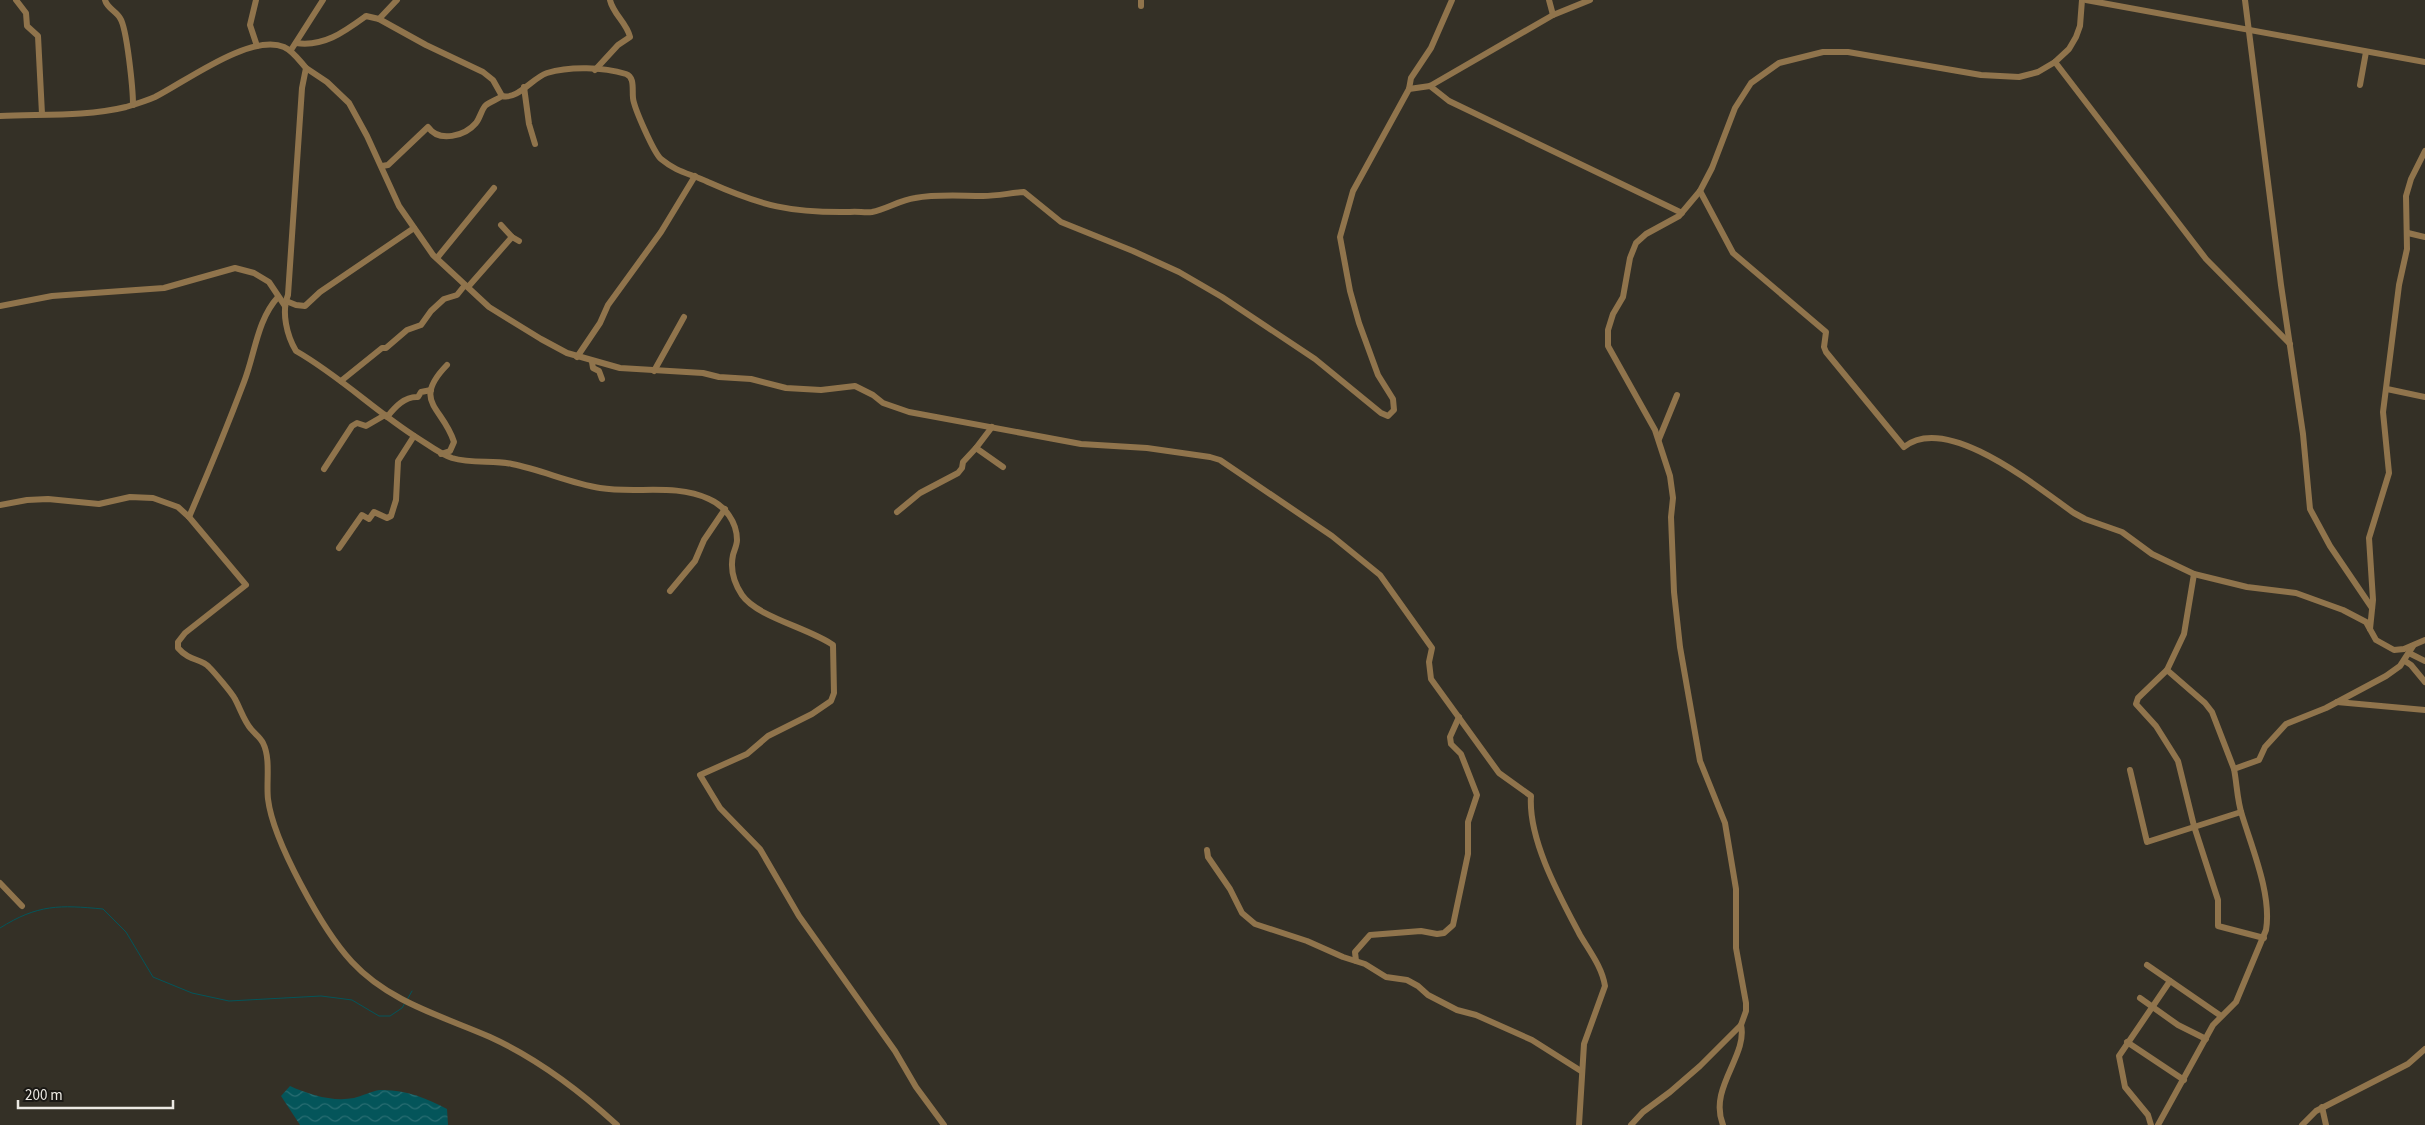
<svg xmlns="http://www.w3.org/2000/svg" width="2425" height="1125" font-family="'Source Sans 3',sans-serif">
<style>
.water{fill:url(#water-waves)}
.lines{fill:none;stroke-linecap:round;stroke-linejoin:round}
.stream{stroke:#04555a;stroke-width:1}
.street{stroke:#90744c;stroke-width:6}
</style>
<defs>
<pattern id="water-waves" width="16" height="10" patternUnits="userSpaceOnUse" patternTransform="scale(1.25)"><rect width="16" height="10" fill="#04555a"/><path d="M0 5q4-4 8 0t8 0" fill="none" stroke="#296d72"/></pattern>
</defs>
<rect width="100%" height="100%" fill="#343026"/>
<path class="water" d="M290 1086C310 1095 333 1102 354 1098 363 1096 371 1091 380 1090 403 1089 427 1098 447 1109L448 1125H300L281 1096Z"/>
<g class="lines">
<g class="stream">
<path d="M0 928C38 904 60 905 103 909L126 932 153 977 192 993 229 1001 321 996 337 998 352 1000 379 1016H390L402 1008 405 1003"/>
<polyline points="407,1000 412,991"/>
</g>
<g class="street">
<polyline points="16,0 26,13 27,26 38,36 42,114"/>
<path d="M105 0C107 8 116 11 120 18 127 28 133 90 133 105"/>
<polyline points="256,0 250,25 257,46"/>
<polyline points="1549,0 1553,15"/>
<polyline points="2086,0 2425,62"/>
<polyline points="2245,0 2281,285 2303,434 2310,509 2330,546 2372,608"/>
<polyline points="1141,6 1141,0"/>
<path d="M379 19 426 45 483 72 493 80 502 96C518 100 532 78 547 73 570 66 603 67 626 74 635 77 632 90 633 98 634 108 654 153 661 159 678 173 689 173 708 182 762 206 790 213 850 212 857 211 865 213 872 212 887 209 900 200 915 198 937 194 960 196 983 196 997 196 1010 193 1024 192L1061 222 1133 251 1179 272 1222 297 1315 359 1381 413 1388 416 1394 410 1393 399 1378 375 1359 323 1350 291 1340 237 1353 191 1409 89 1411 78 1431 48 1452 0"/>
<path d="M296 43C324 47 344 32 366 16L379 19 397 0"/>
<polyline points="291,50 323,0"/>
<polyline points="2055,62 2206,259 2290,344"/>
<path d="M306 68 327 82 349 103 367 136 399 206 433 255 489 307 541 339 567 353 620 368 703 373 719 377 751 379 786 388 821 390 855 386 873 395 883 403 909 412 1081 444 1147 448 1210 457 1220 460 1332 536 1380 575 1432 648 1429 662 1431 679 1499 773 1531 796C1528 840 1560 897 1580 935 1590 952 1602 967 1605 986L1584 1044 1579 1125"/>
<path d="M595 70 618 45 630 37C627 23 613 14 610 0"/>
<polyline points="2360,85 2366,52"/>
<polyline points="1430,86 1449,101 1682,213"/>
<polyline points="524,87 529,124 535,144"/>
<polyline points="1409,89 1430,86 1553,15 1590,0"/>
<path d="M0 116C42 114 85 117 126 107 136 104 146 101 155 97 185 82 250 33 284 47 293 51 299 60 306 68L302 88 288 295C281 312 287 336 296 351 340 376 376 412 419 439 430 446 440 454 452 458 472 464 493 460 512 464 542 470 570 483 600 488 636 494 675 483 709 499 725 506 737 522 737 540 737 545 734 551 733 555 730 569 734 583 742 595 757 617 809 628 833 645L834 693 831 701 812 714 768 736 747 754 700 775 720 808 760 849 799 916 895 1051 916 1087 944 1125"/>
<path d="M382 166 388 165 428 127C439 143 465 136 476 123 480 118 481 111 485 106 490 101 497 100 502 96"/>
<path d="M1700 191 1733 253 1826 332 1824 347 1826 352 1904 447C1947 412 2038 488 2074 513L2085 519 2122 532 2152 554 2194 574 2247 587 2296 593 2343 610 2366 622 2376 640 2394 650 2404 649 2425 640"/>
<polyline points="501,225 512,237 519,241"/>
<polyline points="2408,233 2425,237"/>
<polyline points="437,258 494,188"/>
<polyline points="468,287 512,237"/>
<polyline points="286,301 296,305 305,306 320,292 414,228"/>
<polyline points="0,306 52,296 164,288 235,268 254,273 269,282 285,306"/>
<polyline points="577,357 600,323 608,305 661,232 695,176"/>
<polyline points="592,362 593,368 599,371 602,379"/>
<polyline points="654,371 684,317"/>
<polyline points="341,381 382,348 386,348 407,330 421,325 431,311 444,299 457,295 465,285"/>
<polyline points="2387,389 2425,397"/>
<path d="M387 417C395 407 405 396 418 397L421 392 431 390"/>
<polyline points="992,427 976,448 1003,467"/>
<polyline points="1659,439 1677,395"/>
<path d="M441 454 450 451 454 442C443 407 411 402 447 365"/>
<polyline points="324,469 352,426 357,423 366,426 385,415"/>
<path d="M0 505 27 500 48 499 99 504 130 497 153 498 178 507 189 517 246 585 185 633 178 642V648C190 662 201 658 209 667 214 672 232 693 235 699 240 708 244 721 251 729 255 734 260 737 263 743 271 759 266 782 268 799 273 841 323 931 352 962 389 1002 442 1016 490 1037 536 1058 580 1091 617 1125"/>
<polyline points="897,512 920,493 958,473 962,468 963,462 976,448"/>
<path d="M189 517C208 473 227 427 244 382 255 354 257 320 278 297"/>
<polyline points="339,548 362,515 369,519 374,512 387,518 391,516 396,500 398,461 414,436"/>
<polyline points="2194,574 2184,634 2167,670 2205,703 2212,712 2234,769"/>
<polyline points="670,591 695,561 704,540 725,509"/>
<polyline points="2370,629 2373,600 2369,538 2389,473 2383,412 2399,285 2407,249 2406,196 2411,179 2425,151"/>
<polyline points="2409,653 2425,661"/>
<polyline points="2405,661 2411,665 2425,682"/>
<polyline points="2167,670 2138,698 2136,704 2156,726 2178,761 2194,826 2218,900 2218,926 2264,938"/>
<polyline points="2337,702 2425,710"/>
<polyline points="2130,770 2147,842 2241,812"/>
<polyline points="1207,850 1208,857 1230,889 1242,913 1255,924 1307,941 1343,957 1365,964 1386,977 1407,980 1418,986 1428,995 1457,1010 1476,1015 1532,1040 1581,1071"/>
<polyline points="0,883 22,906"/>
<polyline points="1356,961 1355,952 1370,935 1421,931 1437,934 1444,933 1453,925 1468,854 1468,822 1477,795 1461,754 1451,744 1450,737 1459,717"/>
<polyline points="2147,965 2221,1016"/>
<polyline points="2140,998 2178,1025 2206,1039"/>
<polyline points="2127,1042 2184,1080"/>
<polyline points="2322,1107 2326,1125"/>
<polyline points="1631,1125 1643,1112 1670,1092 1700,1066 1741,1025 1746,1011 1746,1003 1736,948 1736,889 1725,823 1700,761 1680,647 1674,592 1671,517 1673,498 1670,476 1655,430 1608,346 1608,330 1613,314 1623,297 1630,258 1636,243 1646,234 1679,216 1700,191 1712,168 1735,108 1751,83 1779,63 1823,52 1848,52 1981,75 2019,77 2038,72 2055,62 2069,49 2076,37 2080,26 2082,0"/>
<path d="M1723 1125C1708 1088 1748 1056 1741 1025"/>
<polyline points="2151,1125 2148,1115 2125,1087 2119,1056 2170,981"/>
<path d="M2158 1125 2213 1025 2236 1002 2266 930C2272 895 2252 848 2242 815 2237 800 2237 784 2234 769L2259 760 2265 747 2286 724 2326 708 2386 676 2400 666 2413 646"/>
<polyline points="2302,1125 2316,1111 2408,1064 2425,1049"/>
</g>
</g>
<path d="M18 1100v8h155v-8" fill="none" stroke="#ece9e3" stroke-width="2.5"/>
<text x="25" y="1100" font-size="15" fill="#ece9e3" stroke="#1a1814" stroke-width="4" paint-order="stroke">200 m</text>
</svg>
